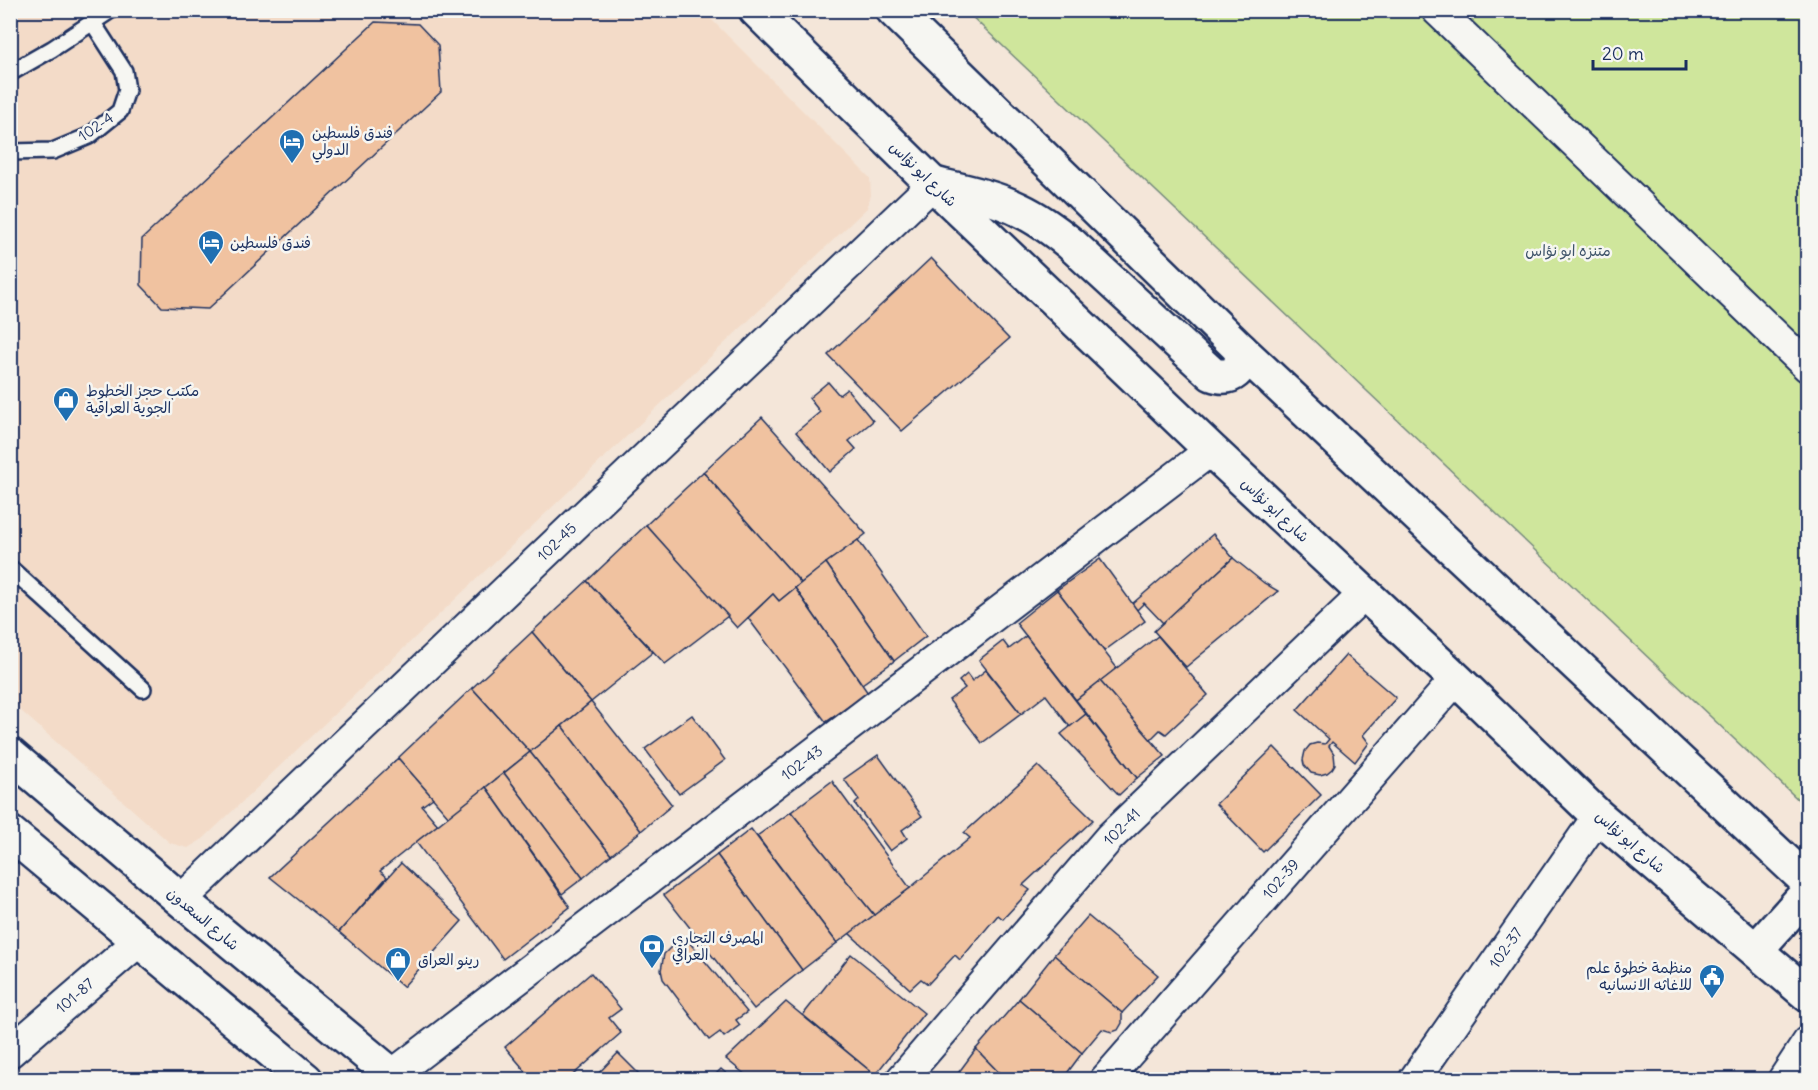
<svg xmlns="http://www.w3.org/2000/svg" width="1818" height="1090" font-family="Delius,'Playpen Sans Arabic',sans-serif">
<style>
.built{fill:#f3dbc8}
.green{fill:#cfe69c;stroke:#758a7d;stroke-width:1.5}
.building{fill:#f0c2a0;stroke:#1b2f5e;stroke-width:1.5}
.lines{fill:none;stroke-linecap:round;stroke-linejoin:round}
.service-casing{stroke:#1b2f5e;stroke-width:20}
.minor-casing{stroke:#1b2f5e;stroke-width:34}
.primary-casing{stroke:#1b2f5e;stroke-width:38}
.service{stroke:#f6f6f2;stroke-width:15}
.minor{stroke:#f6f6f2;stroke-width:30}
.primary{stroke:#f6f6f2;stroke-width:33}
.labels{text-anchor:middle;stroke-width:5;stroke-linejoin:round;paint-order:stroke}
.street-label{font-size:15px;fill:#1b2f5e;stroke:#f6f6f2}
.poi-label{font-size:15px;fill:#1b2f5e;stroke:#f6f6f2;text-anchor:start}
.park-label{font-size:15px;fill:#3f546a;stroke:#f6f6f2}
</style>
<rect width="100%" height="100%" fill="#f4e6d9"/>
<filter id="ink" filterUnits="userSpaceOnUse"><feTurbulence type="fractalNoise" baseFrequency=".0167" numOctaves="2"/><feDisplacementMap in="SourceGraphic" scale="12" xChannelSelector="R" yChannelSelector="G"/><feConvolveMatrix kernelMatrix="1 2 1 2 8 2 1 2 1" color-interpolation-filters="sRGB"/></filter>
<g filter="url(#ink)">
<polygon class="built" points="11,11 703,11 870,178 871,195 867,208 203,839 188,848 170,843 11,702"/>
<polygon class="green" points="966,11 1807,11 1807,808"/>
<g class="building">
<polygon points="375,22 418,24 438,45 441,92 208,309 162,307 141,285 142,239"/>
<polygon points="931,258 1009,339 902,431 828,355"/>
<polygon points="828,382 839,395 847,389 873,421 849,441 856,449 830,472 796,432 820,412 809,398"/>
<polygon points="762,417 866,534 801,583 703,472"/>
<polygon points="703,472 801,583 779,601 773,594 737,628 646,525"/>
<polygon points="646,525 728,616 665,664 587,581"/>
<polygon points="1213,534 1233,558 1163,623 1144,603 1137,610 1132,604"/>
<polygon points="858,540 926,636 894,661 826,563"/>
<polygon points="1233,558 1264,583 1278,591 1186,667 1154,631"/>
<polygon points="1100,559 1145,621 1104,651 1057,590"/>
<polygon points="826,563 894,661 862,684 795,588"/>
<polygon points="587,581 653,652 591,702 532,632"/>
<polygon points="795,588 868,693 826,722 748,618 773,594 779,601"/>
<polygon points="1057,590 1117,668 1076,700 1016,623"/>
<polygon points="532,632 591,702 530,752 472,688"/>
<polygon points="1026,636 1086,714 1070,727 1046,695 1021,714 979,660 1003,641 1009,649"/>
<polygon points="1158,636 1208,695 1166,734 1160,730 1150,740 1100,681"/>
<polygon points="1346,655 1396,698 1363,735 1369,743 1355,762 1332,742 1329,746 1334,754 1335,764 1332,769 1327,773 1320,775 1311,773 1304,765 1303,760 1305,751 1310,745 1317,743 1325,744 1329,739 1297,710"/>
<polygon points="986,670 1021,714 982,743 949,700 965,688 959,681 967,674 972,681"/>
<polygon points="1100,681 1165,756 1137,778 1076,700"/>
<polygon points="472,688 530,752 449,817 398,758"/>
<polygon points="591,702 672,805 641,831 562,726"/>
<polygon points="1086,714 1137,778 1119,795 1061,734"/>
<polygon points="692,715 725,760 679,794 645,749"/>
<polygon points="562,726 641,831 611,855 530,752"/>
<polygon points="1274,747 1321,795 1263,852 1216,804"/>
<polygon points="530,752 611,855 583,878 504,773"/>
<polygon points="878,755 922,816 902,830 907,838 890,851 855,804 859,800 844,779"/>
<polygon points="398,758 433,798 422,806 438,825 380,871 387,877 339,932 270,877"/>
<polygon points="1038,766 1093,820 1023,885 1030,890 1003,919 998,915 960,960 955,955 928,984 921,979 910,989 849,933 910,888 970,838 964,833"/>
<polygon points="504,773 583,878 562,894 486,787"/>
<polygon points="832,781 910,888 874,915 791,812"/>
<polygon points="486,787 570,907 503,959 416,842"/>
<polygon points="791,812 874,915 837,943 757,836"/>
<polygon points="751,829 837,943 802,970 717,855"/>
<polygon points="717,855 802,970 754,1009 664,895"/>
<polygon points="401,863 462,921 403,987 339,932"/>
<polygon points="1088,916 1158,975 1122,1013 1054,955"/>
<polygon points="676,942 689,942 747,1012 736,1020 740,1025 724,1037 720,1032 709,1040 663,979 661,970 664,954"/>
<polygon points="851,954 924,1013 875,1075 803,1015"/>
<polygon points="1054,955 1122,1013 1122,1023 1118,1030 1112,1032 1102,1029 1082,1053 1019,999"/>
<polygon points="591,973 621,1009 609,1018 621,1033 567,1080 533,1080 505,1047"/>
<polygon points="1019,999 1082,1053 1062,1080 1006,1080 976,1049"/>
<polygon points="786,1002 875,1075 871,1080 752,1080 726,1059"/>
<polygon points="976,1049 1006,1080 953,1080"/>
<polygon points="618,1053 645,1080 592,1080"/>
<polygon points="721,1069 734,1080 710,1080"/>
</g>
<g class="lines">
<defs>
<g id="service">
<polyline points="10,73 52,49 111,10"/>
<polyline points="10,152 53,151 89,136 120,111 127,90 124,71 93,23"/>
<polyline points="10,568 143,689"/>
</g>
<g id="minor">
<polyline points="1437,10 1808,367"/>
<polyline points="181,900 933,184"/>
<polyline points="10,1052 139,941"/>
<polyline points="392,1075 1211,450"/>
<polyline points="901,1080 1110,837 1364,594"/>
<polyline points="1105,1080 1456,679"/>
<polyline points="1414,1080 1598,816"/>
<polyline points="1783,1080 1808,1042"/>
</g>
<g id="primary">
<polyline points="756,10 933,184 1211,450 1456,679 1598,816 1808,995"/>
<polyline points="893,10 1241,350 1808,882"/>
<path d="M934 184C963 191 994 197 1020 210 1039 219 1055 231 1071 244L1212 374C1232 381 1244 370 1241 350"/>
<polyline points="10,755 181,900 398,1080"/>
<polyline points="10,833 306,1080"/>
<polyline points="1756,950 1808,892"/>
</g>
</defs>
<use href="#service" class="service-casing"/>
<use href="#minor" class="minor-casing"/>
<use href="#primary" class="primary-casing"/>
<use href="#service" class="service"/>
<use href="#minor" class="minor"/>
<use href="#primary" class="primary"/>
</g>
</g>
<defs>
<symbol id="hotel-pin" viewBox="-11 -11 22 30"><path d="M0 17L-7.5 6A9.5 9.5 0 1 1 7.5 6Z" fill="#1f6fb2" stroke="#f6f6f2"/><path d="M-6-4.5h1.5V1H6V5H4.5V3h-9V5H-6ZM-4 0a1.8 1.8 0 1 1 3.6 0ZM.5 0V-2.5h3Q6-2.5 6 0Z" fill="#fff"/></symbol>
<symbol id="shop-pin" viewBox="-11 -11 22 30"><path d="M0 17L-7.5 6A9.5 9.5 0 1 1 7.5 6Z" fill="#1f6fb2" stroke="#f6f6f2"/><path d="M-5-2.5h2.3a2.7 3.5 0 0 1 5.4 0H5L5.5 6h-11ZM-1.5-2.5h3a1.5 2.3 0 0 0-3 0Z" fill="#fff"/></symbol>
<symbol id="bank-pin" viewBox="-11 -11 22 30"><path d="M0 17L-7.5 6A9.5 9.5 0 1 1 7.5 6Z" fill="#1f6fb2" stroke="#f6f6f2"/><path d="M-6-4H6V4H-6ZM0-2.3a2.3 2.3 0 1 0 0 4.6a2.3 2.3 0 1 0 0-4.6Z" fill="#fff"/></symbol>
<symbol id="civic-pin" viewBox="-11 -11 22 30"><path d="M0 17L-7.5 6A9.5 9.5 0 1 1 7.5 6Z" fill="#1f6fb2" stroke="#f6f6f2"/><path d="M-.6-6.5H3V-4.5H.6V-3L4-1V1h2V6H-6V1h2V-1L-.6-3ZM-1.2 2.5V6h2.4V2.5Z" fill="#fff"/></symbol>
</defs>
<g fill-rule="evenodd">
<use href="#hotel-pin" x="277" y="127" width="30" height="40"/>
<use href="#hotel-pin" x="196" y="228" width="30" height="40"/>
<use href="#shop-pin" x="51" y="385" width="30" height="40"/>
<use href="#bank-pin" x="637" y="932" width="30" height="40"/>
<use href="#shop-pin" x="383" y="945" width="30" height="40"/>
<use href="#civic-pin" x="1697" y="962" width="30" height="40"/>
</g>
<g class="labels">
<g class="street-label">
<text transform="translate(96 127) rotate(-34)" y="5">102-4</text>
<text transform="translate(923 174) rotate(44)" y="5">شارع ابو نؤاس</text>
<text transform="translate(1275 510) rotate(43)" y="5">شارع ابو نؤاس</text>
<text transform="translate(557 542) rotate(-44)" y="5">102-45</text>
<text transform="translate(802 763) rotate(-37)" y="5">102-43</text>
<text transform="translate(1122 827) rotate(-45)" y="5">102-41</text>
<text transform="translate(1630 842) rotate(41)" y="5">شارع ابو نؤاس</text>
<text transform="translate(1281 879) rotate(-49)" y="5">102-39</text>
<text transform="translate(203 919) rotate(40)" y="5">شارع السعدون</text>
<text transform="translate(1506 948) rotate(-55)" y="5">102-37</text>
<text transform="translate(75 996) rotate(-41)" y="5">101-87</text>
</g>
<g class="poi-label">
<text x="312" y="138">فندق فلسطين<tspan x="312" dy="17">الدولي</tspan></text>
<text x="230" y="248">فندق فلسطين</text>
<text x="86" y="396">مكتب حجز الخطوط<tspan x="86" dy="17">الجوية العراقية</tspan></text>
<text x="672" y="943">المصرف التجاري<tspan x="672" dy="17">العراقي</tspan></text>
<text x="418" y="965">رينو العراق</text>
<text x="1692" y="973" text-anchor="end">منظمة خطوة علم<tspan x="1692" dy="17">للاغاثه الانسانيه</tspan></text>
</g>
<g class="park-label">
<text x="1568" y="256">متنزه ابو نؤاس</text>
</g>
</g>
<rect width="1818" height="1090" fill="none" stroke="#f6f6f2" stroke-width="36"/>
<rect x="18" y="18" width="1782" height="1054" fill="none" stroke="#1b2f5e" stroke-width="2" filter="url(#ink)"/>
<path d="M1593 60v9h93v-9" fill="none" stroke="#1b2f5e" stroke-width="3"/>
<text x="1602" y="60" font-size="18" fill="#1b2f5e" stroke="#f6f6f2" stroke-width="4.5" paint-order="stroke">20 m</text>
</svg>
